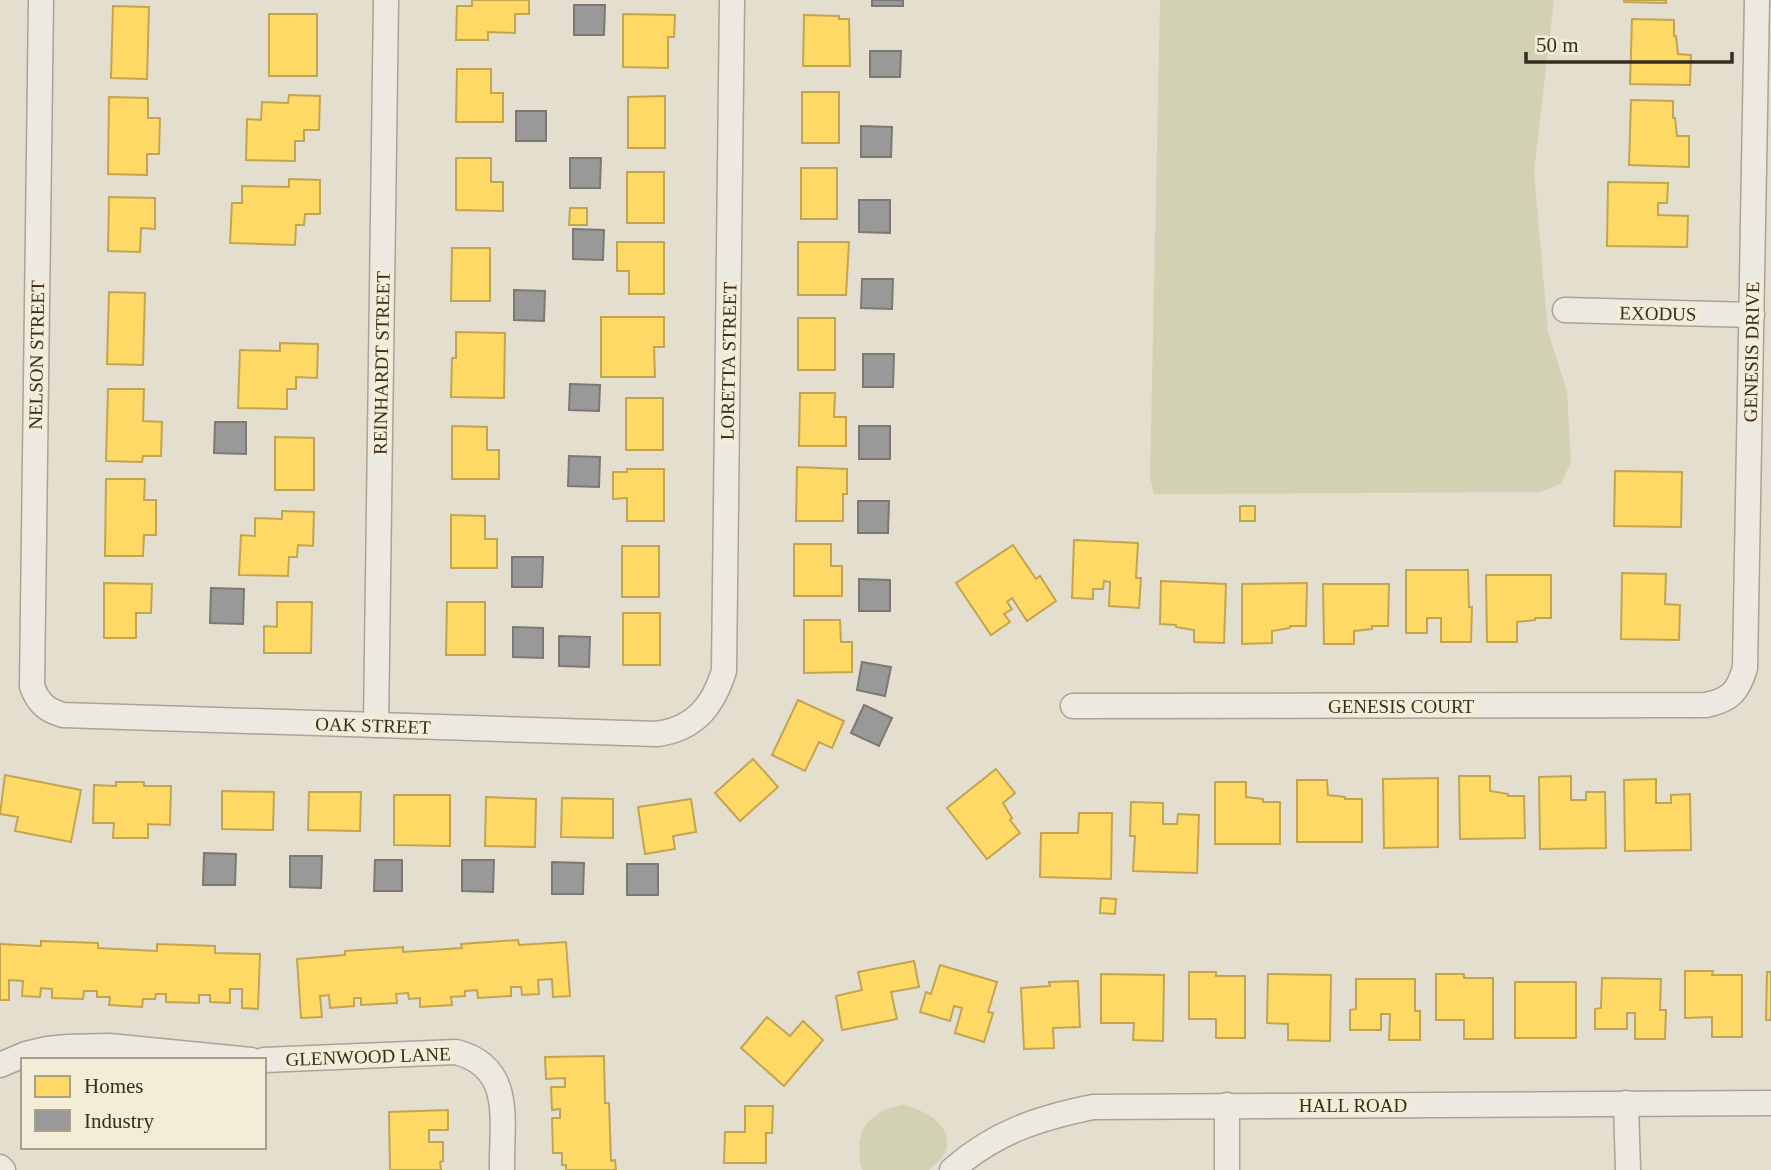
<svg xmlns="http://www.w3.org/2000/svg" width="1771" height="1170" font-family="'Times New Roman',serif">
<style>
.green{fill:#d1d2b3}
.homes{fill:#ffd966;stroke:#c3a551;stroke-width:2}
.industry{fill:#999;stroke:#7c7975;stroke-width:2}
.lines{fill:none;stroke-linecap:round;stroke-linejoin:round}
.minor-casing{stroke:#a9a398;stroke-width:27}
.minor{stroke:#ece9e0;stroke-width:24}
.labels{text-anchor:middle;stroke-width:7;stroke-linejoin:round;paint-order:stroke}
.street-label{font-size:19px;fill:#382d20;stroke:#f3ecd6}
</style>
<rect width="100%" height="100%" fill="#e4decf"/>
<g class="green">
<polygon points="1160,0 1554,0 1534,171 1548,332 1567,391 1571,462 1561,484 1540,492 1154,494 1150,477"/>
<path d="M902 1105C923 1108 957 1127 945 1153 942 1159 934 1165 929 1170H862C853 1135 865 1112 902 1105Z"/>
</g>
<g class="homes">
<polygon points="472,0 529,0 529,14 515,14 515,33 488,32 488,40 456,40 457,6 472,6"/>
<polygon points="1624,0 1666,0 1666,3 1624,2"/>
<polygon points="113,6 149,7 147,79 111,78"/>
<rect x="269" y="14" width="48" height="62"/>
<polygon points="623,14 675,15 674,37 668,37 668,68 623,67"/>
<polygon points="804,15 839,16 839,19 849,19 850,66 803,66"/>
<polygon points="1632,19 1674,20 1674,36 1676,36 1678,54 1691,55 1690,85 1630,84"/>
<polygon points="457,69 491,69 491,93 503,93 503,122 456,122"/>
<rect x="802" y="92" width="37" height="51"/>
<polygon points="289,95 320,96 319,130 304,130 304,141 295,141 295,161 246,160 247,119 261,120 262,102 288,103"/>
<polygon points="665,96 665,148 628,148 628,97"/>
<polygon points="109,97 148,98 148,118 160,118 159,154 147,154 147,175 108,174"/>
<polygon points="1631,100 1673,101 1673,118 1675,118 1677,136 1689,136 1689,167 1629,165"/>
<polygon points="456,158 491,158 491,182 503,182 503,211 456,210"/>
<rect x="801" y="168" width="36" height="51"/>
<rect x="627" y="172" width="37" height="51"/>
<polygon points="289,179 320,180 320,214 305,214 304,225 296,225 295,245 230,243 232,203 242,203 242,186 289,187"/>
<polygon points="1608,182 1668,183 1667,203 1658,203 1658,215 1688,216 1687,247 1607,246"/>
<polygon points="109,197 155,198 155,229 141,228 140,252 108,251"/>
<polygon points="570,208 587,208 587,225 569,225"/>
<polygon points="617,242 664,242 664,294 629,294 629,271 617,271"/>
<polygon points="798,242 849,242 846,295 798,295"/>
<polygon points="452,248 490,248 490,301 451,301"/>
<polygon points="109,292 145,293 143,365 107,364"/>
<polygon points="601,317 664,317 664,347 654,347 655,377 601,377"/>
<rect x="798" y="318" width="37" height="52"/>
<polygon points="456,332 505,333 504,398 451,397 452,358 456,358"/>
<polygon points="280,343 318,344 317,378 296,377 296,389 287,389 287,409 238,408 240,350 280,351"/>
<polygon points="108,389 144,389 143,421 162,422 161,456 143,456 142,462 106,461"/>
<polygon points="800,393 835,393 834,417 846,417 846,446 799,446"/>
<rect x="626" y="398" width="37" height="52"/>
<polygon points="452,426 487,427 487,450 499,450 499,479 452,479"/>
<polygon points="275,437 314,438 314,490 275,490"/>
<polygon points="797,467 847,469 847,494 843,494 843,521 796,521"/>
<polygon points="627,469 664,469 664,521 627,521 627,498 613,499 613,472 627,472"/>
<polygon points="1615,471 1682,472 1681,527 1614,526"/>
<polygon points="106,479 145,479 144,500 156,500 156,535 144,535 143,556 105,556"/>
<rect x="1240" y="506" width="15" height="15"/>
<polygon points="282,511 314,512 313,546 298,545 297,557 289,557 288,576 239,575 241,535 255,536 255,518 282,519"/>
<polygon points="451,515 485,516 485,539 497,539 497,568 451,568"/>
<polygon points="1074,540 1138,543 1136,578 1141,578 1139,608 1109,606 1110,582 1104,581 1103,589 1093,589 1093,599 1072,598"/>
<polygon points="794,544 831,544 831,566 842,566 842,596 794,596"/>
<polygon points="1013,545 1036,579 1040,576 1056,601 1027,621 1012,598 1007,602 1012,609 1004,614 1010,622 991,635 956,583"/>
<rect x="622" y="546" width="37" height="51"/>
<polygon points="1406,570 1468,570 1469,607 1472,607 1471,642 1441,642 1441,618 1427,618 1427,633 1406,633"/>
<polygon points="1622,573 1666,574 1665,604 1680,605 1679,640 1621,639"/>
<polygon points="1486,575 1551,575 1551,618 1535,618 1535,620 1517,622 1517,642 1487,642"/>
<polygon points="1161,581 1226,584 1224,643 1194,642 1194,630 1176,627 1176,625 1160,624"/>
<polygon points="104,583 152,584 151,613 136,613 136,638 104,638"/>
<polygon points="1307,583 1306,626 1290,626 1290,628 1272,631 1272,643 1242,644 1242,584"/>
<polygon points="1323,584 1389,584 1388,626 1372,626 1372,629 1354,631 1354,644 1324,644"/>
<polygon points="277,602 312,602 311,653 264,653 264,626 277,627"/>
<polygon points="447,602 485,602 485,655 446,655"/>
<rect x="623" y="613" width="37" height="52"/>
<polygon points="804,620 840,620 841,642 852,642 852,672 804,673"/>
<polygon points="798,700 844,721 832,748 819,742 805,771 772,755"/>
<polygon points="753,759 778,787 740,821 715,793"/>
<polygon points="996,769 1015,793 1003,803 1012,818 1010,820 1020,833 987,859 947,808"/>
<polygon points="5,775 81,790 71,842 15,831 18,817 0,814"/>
<polygon points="1459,776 1490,776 1490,791 1508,794 1508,796 1524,796 1525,838 1460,839"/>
<polygon points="1571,776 1571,800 1586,800 1586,792 1605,792 1606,848 1540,849 1539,777"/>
<polygon points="1438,778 1438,847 1384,848 1383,779"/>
<polygon points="1656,779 1656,803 1671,803 1671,795 1690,794 1691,850 1625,851 1624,780"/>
<polygon points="1297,780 1327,780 1328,795 1345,797 1345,799 1362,799 1362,842 1297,842"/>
<polygon points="116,782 144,782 144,786 171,786 170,825 148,824 148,838 113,838 114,823 93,823 94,785 116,786"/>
<polygon points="1215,782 1246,782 1246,797 1263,799 1263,802 1280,802 1280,844 1215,844"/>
<polygon points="222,791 274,792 273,830 222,829"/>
<polygon points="309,792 361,792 360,831 308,830"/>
<polygon points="394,795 450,795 450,846 394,845"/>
<polygon points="486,797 536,799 535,847 485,846"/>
<polygon points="562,798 613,799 613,838 561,837"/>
<polygon points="691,799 696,832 673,836 675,849 645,854 638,807"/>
<polygon points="1131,802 1163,803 1163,824 1177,824 1178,814 1199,815 1197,873 1133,871 1135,836 1130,836"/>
<polygon points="1079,813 1112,813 1111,879 1040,877 1041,833 1078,833"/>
<polygon points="1101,898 1116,899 1115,914 1100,913"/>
<polygon points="518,940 519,945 566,942 570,996 553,997 552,979 538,980 539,994 522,995 521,987 511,987 511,996 478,998 477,990 465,991 465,996 451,997 452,1005 420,1007 420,998 409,999 408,993 396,994 397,1003 361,1005 361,998 354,998 354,1006 330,1008 329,995 320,996 322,1017 301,1018 297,959 345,955 345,951 403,947 403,952 462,948 461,944"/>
<polygon points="41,941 98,943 98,948 157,951 157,944 215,946 215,953 260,954 258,1009 242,1008 242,989 230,989 230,1003 210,1002 210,995 199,995 199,1003 166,1002 166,994 156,994 155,999 143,999 142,1007 109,1005 110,997 97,997 97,991 84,991 83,999 52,998 52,989 41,988 40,997 22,996 23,981 9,980 9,1000 0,1000 0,944 41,946"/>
<polygon points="914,961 919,987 891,992 897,1019 842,1030 836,996 862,990 858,972"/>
<polygon points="940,965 997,982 988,1012 993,1013 984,1042 955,1033 962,1008 954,1006 950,1021 920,1012 926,992 931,994"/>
<polygon points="1685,971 1713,971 1712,975 1742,975 1742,1037 1712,1037 1712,1017 1685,1018"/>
<polygon points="1189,972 1216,972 1216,976 1245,976 1245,1038 1216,1038 1216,1019 1189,1019"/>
<polygon points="1767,972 1771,972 1771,1020 1766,1020"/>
<polygon points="1101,974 1164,975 1163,1041 1133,1040 1134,1023 1101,1023"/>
<polygon points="1268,974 1331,975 1330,1041 1288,1040 1288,1024 1267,1023"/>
<polygon points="1436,974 1464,974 1464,978 1493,978 1493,1039 1464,1039 1464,1020 1436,1020"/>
<polygon points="1602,978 1661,979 1660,1010 1666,1010 1665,1039 1635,1039 1635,1013 1627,1013 1627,1029 1595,1029 1595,1009 1601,1008"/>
<polygon points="1356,979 1415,979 1415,1011 1420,1011 1420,1040 1389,1040 1390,1014 1381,1014 1381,1030 1350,1030 1350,1010 1356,1009"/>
<polygon points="1078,981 1080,1027 1053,1028 1054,1048 1024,1049 1021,988 1050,986 1049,982"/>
<rect x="1515" y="982" width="61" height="56"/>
<polygon points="767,1017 790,1036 803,1021 823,1040 784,1086 741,1048"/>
<polygon points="604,1056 605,1103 609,1103 611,1161 615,1160 616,1170 566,1170 566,1165 562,1165 562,1153 553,1153 552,1118 560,1118 560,1109 552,1110 551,1087 565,1087 565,1078 546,1079 545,1057"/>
<polygon points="745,1106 773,1106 772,1133 766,1133 766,1163 724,1163 725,1132 745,1132"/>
<polygon points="448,1110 448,1130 429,1130 429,1142 443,1142 443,1161 440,1162 441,1170 390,1170 389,1112"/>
</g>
<g class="industry">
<rect x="872" y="0" width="31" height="6"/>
<polygon points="574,5 605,5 604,35 574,35"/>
<polygon points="870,51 901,51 900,77 870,77"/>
<rect x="516" y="111" width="30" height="30"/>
<polygon points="861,126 892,127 891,157 861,157"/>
<polygon points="570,158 601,158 600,188 570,188"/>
<polygon points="859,200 890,200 890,233 859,232"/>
<polygon points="573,229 604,230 603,260 573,259"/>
<polygon points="862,279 893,279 892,309 861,308"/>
<polygon points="514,290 545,291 544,321 514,320"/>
<polygon points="863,354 894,354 893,387 863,387"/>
<polygon points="570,384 600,385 599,411 569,410"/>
<polygon points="215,422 246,422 246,454 214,453"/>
<rect x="859" y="426" width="31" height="33"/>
<polygon points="569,456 600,457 599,487 568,486"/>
<polygon points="858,501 889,501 888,533 858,533"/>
<polygon points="512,557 543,557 542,587 512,587"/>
<polygon points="859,579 890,580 890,611 859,611"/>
<polygon points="211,588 244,589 243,624 210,623"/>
<polygon points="513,627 543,628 543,658 513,657"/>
<polygon points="559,636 590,637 589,667 559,666"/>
<polygon points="862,662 891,667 885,696 857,690"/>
<polygon points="864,705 892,718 879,746 851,733"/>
<polygon points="204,853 236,854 235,885 203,885"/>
<polygon points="290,856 322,856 321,888 290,887"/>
<polygon points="375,860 402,860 402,891 374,891"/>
<polygon points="462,860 494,860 493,892 462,891"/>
<polygon points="552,862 584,863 583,894 552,894"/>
<rect x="627" y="864" width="31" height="31"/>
</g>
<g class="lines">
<defs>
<g id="minor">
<path d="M41 0 32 686C38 703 46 710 63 715L657 734C695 729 713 706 724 671L732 0"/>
<polyline points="1565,310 1752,315"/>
<path d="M1073 706 1706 705C1731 700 1738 691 1745 668L1757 0"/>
<polyline points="376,725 386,0"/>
<path d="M264 1060 456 1052C515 1067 501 1122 502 1170"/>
<polyline points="0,1065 26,1054 47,1049 68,1047 109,1046 251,1060"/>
<polyline points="1626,1103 1628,1170"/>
<polyline points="1227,1105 1227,1170"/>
<polyline points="0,1167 3,1170"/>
<path d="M952 1170C995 1132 1039 1118 1093 1107L1771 1103"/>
</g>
</defs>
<use href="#minor" class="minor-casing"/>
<use href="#minor" class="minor"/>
</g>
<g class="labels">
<g class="street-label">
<text transform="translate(1658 313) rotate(1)" y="7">EXODUS</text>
<text transform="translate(1751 352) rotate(-89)" y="7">GENESIS DRIVE</text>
<text transform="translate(36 355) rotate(-89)" y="7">NELSON STREET</text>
<text transform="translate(728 361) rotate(-89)" y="7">LORETTA STREET</text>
<text transform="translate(381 363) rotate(-89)" y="7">REINHARDT STREET</text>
<text x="1401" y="713">GENESIS COURT</text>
<text transform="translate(373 725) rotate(2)" y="7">OAK STREET</text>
<text transform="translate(368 1056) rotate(-2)" y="7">GLENWOOD LANE</text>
<text x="1353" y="1112">HALL ROAD</text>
</g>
</g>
<rect x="21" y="1058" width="245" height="91" fill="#f3ecd6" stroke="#a8a08d" stroke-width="2"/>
<rect x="35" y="1076" width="35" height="21" fill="#ffd966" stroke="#a8a08d" stroke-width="2"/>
<text x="84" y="1093" font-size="21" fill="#382d20">Homes</text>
<rect x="35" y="1110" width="35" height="21" fill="#999999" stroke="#a8a08d" stroke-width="2"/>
<text x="84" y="1128" font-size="21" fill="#382d20">Industry</text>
<path d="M1526 52v10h206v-10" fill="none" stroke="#382d20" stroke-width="3.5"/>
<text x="1536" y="52" font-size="21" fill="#382d20" stroke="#f3ecd6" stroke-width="5" paint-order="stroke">50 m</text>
</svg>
